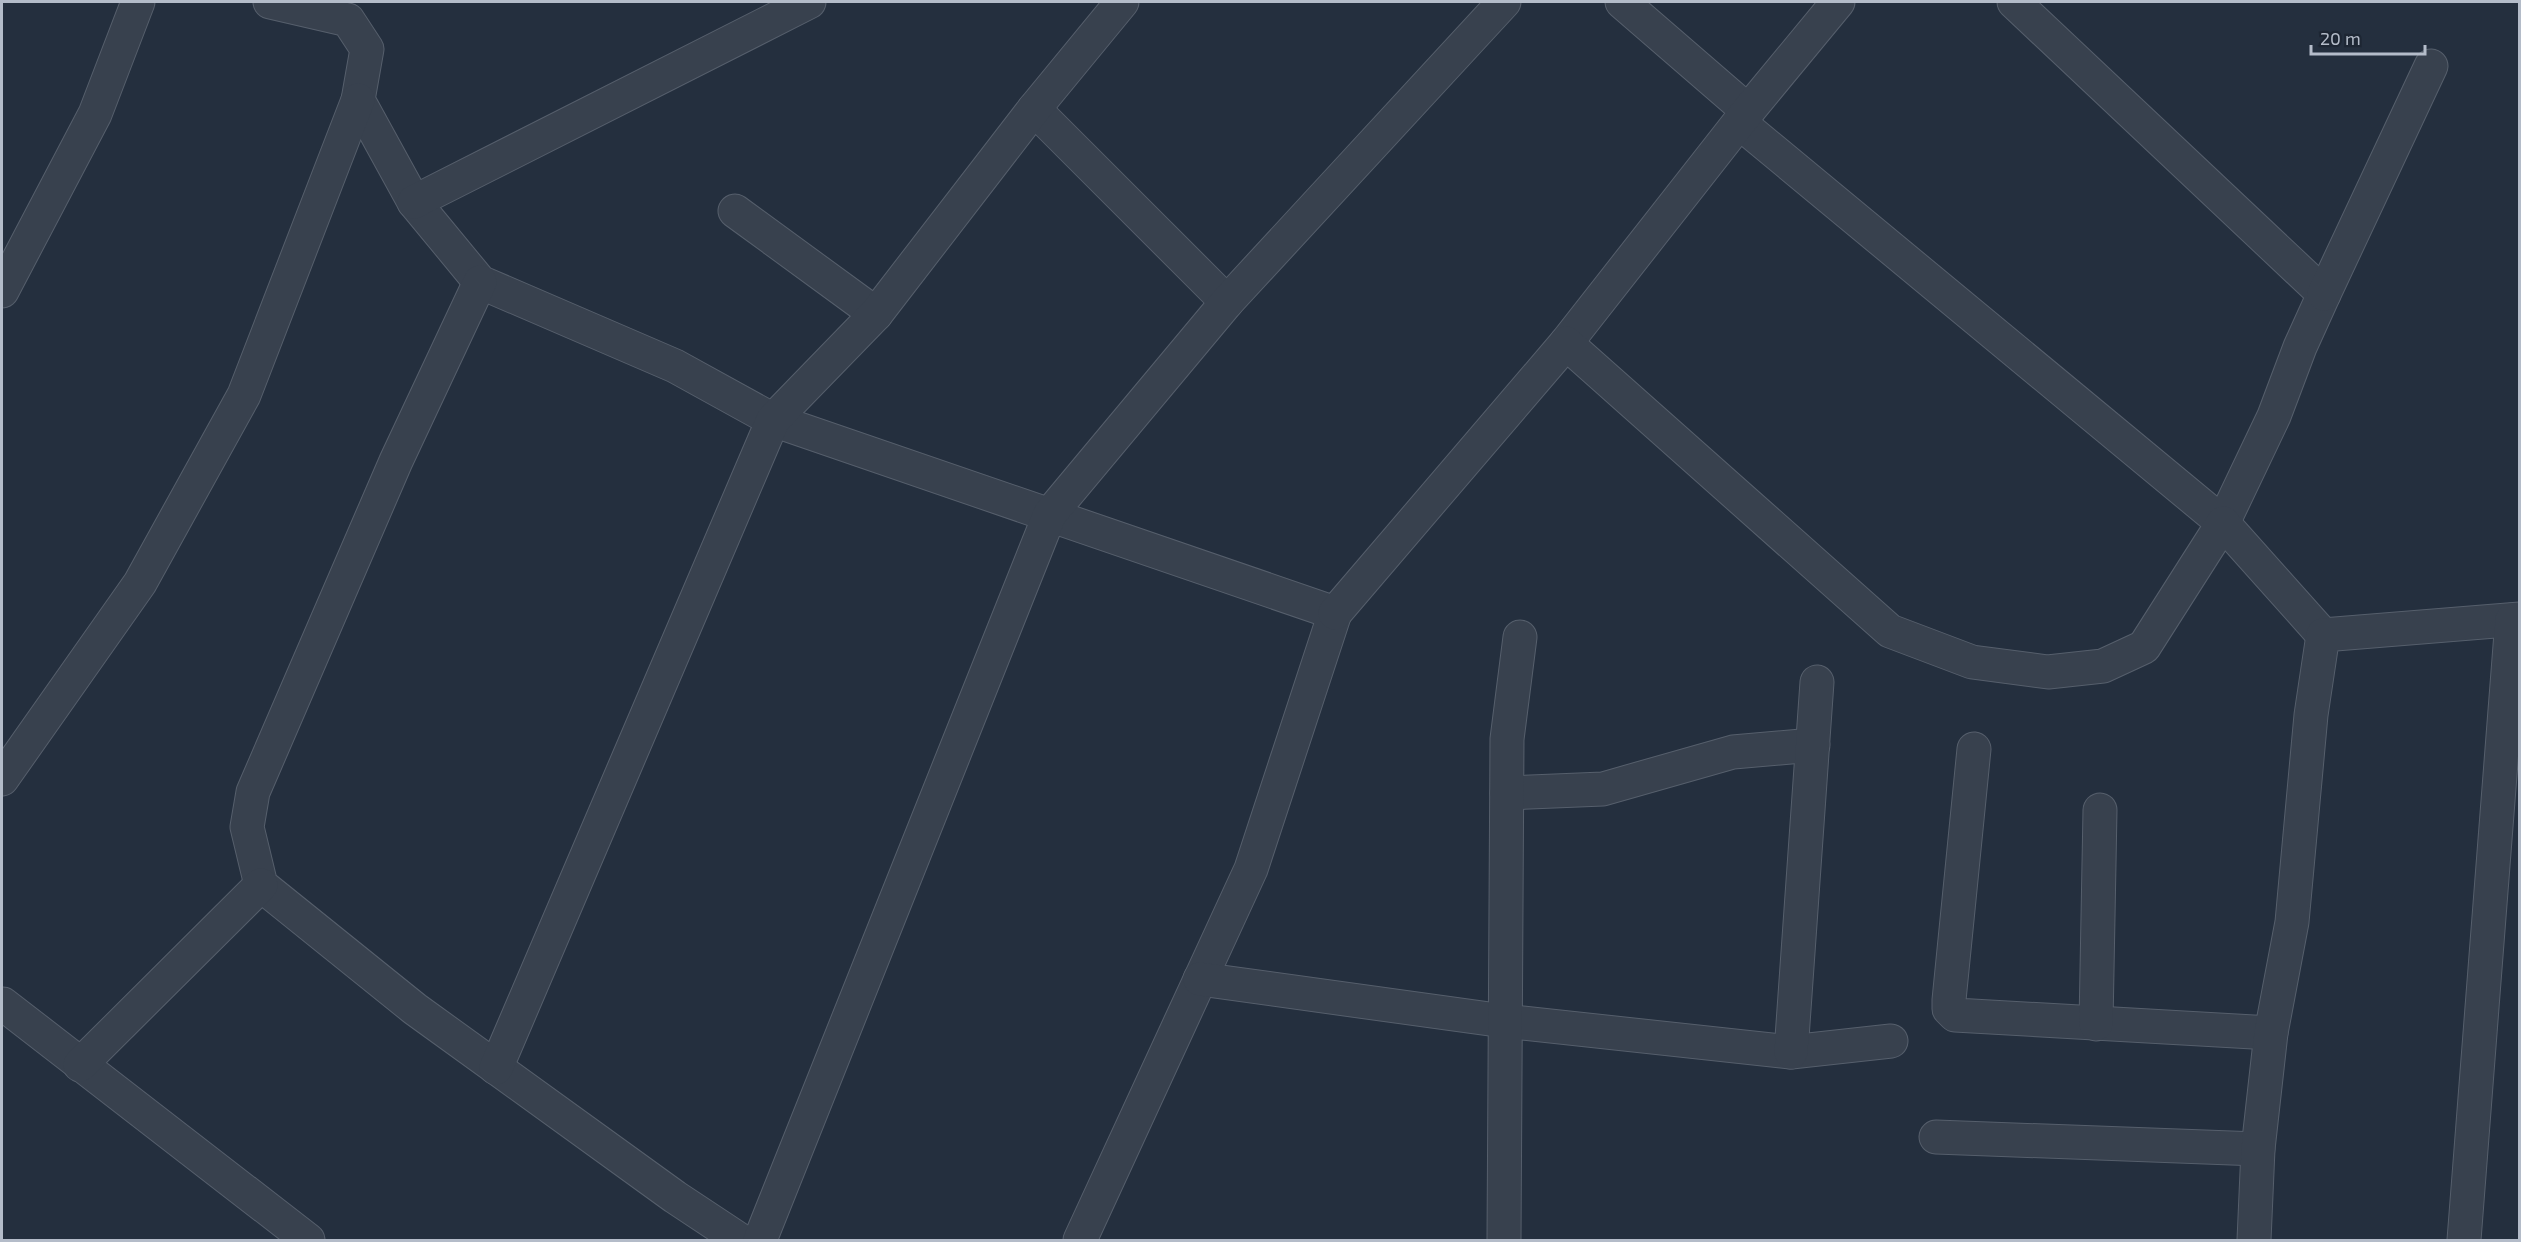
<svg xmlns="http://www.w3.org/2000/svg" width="2521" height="1242" font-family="'Exo 2',sans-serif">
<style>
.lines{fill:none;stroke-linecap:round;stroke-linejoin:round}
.street-casing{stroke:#565f6c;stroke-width:35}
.street{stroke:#38414e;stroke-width:33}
</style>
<rect width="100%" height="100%" fill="#242f3e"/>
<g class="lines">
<defs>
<g id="street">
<polyline points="270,2 348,20 367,49 358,100 414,202 480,282 675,366 773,420 1335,613 1251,869 1080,1240"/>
<polyline points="1622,2 1748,111"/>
<polyline points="1034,109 1227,302"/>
<polyline points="1740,123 2223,523 2274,416 2300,347 2324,294 2014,2"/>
<polyline points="414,202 809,2"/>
<polyline points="735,211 876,314"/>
<polyline points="480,282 396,461 253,792 247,827 261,885 415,1009 675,1197 740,1240"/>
<polyline points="2,291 95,114 138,2"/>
<polyline points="2324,294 2431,66"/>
<polyline points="1566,343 1748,111 1838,2"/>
<polyline points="1335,613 1566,343 1890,631 1972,662 2048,672 2103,666 2144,647 2223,523 2323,635"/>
<polyline points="1974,749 1949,1000 1949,1009 1955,1015 2271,1033"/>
<polyline points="2,779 140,583 244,395 358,100"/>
<polyline points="1507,793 1603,789 1733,752 1813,745"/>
<polyline points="1200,979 1504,1021 1791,1052 1891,1041"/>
<polyline points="3,1004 308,1240"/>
<polyline points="2096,1024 2100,810"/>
<polyline points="1791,1052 1817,682"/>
<polyline points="80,1065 261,885"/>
<polyline points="496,1068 773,420 876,314 1034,109 1122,2"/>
<polyline points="1936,1137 2258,1149"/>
<polyline points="760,1240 1050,514 1227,302 1504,2"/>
<polyline points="1504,1240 1507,739 1520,637"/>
<polyline points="2254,1240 2258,1149 2271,1033 2292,922 2311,715 2323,635 2520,619"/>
<polyline points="2464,1240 2512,620"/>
</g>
</defs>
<use href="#street" class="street-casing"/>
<use href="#street" class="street"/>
</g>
<rect width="2521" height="1242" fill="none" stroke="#b4bcc9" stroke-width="6"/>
<path d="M2311 45v9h114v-9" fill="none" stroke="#b4bcc9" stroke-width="3"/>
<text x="2320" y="45" font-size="18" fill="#b4bcc9" stroke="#1d2633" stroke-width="4.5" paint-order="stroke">20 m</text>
</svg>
